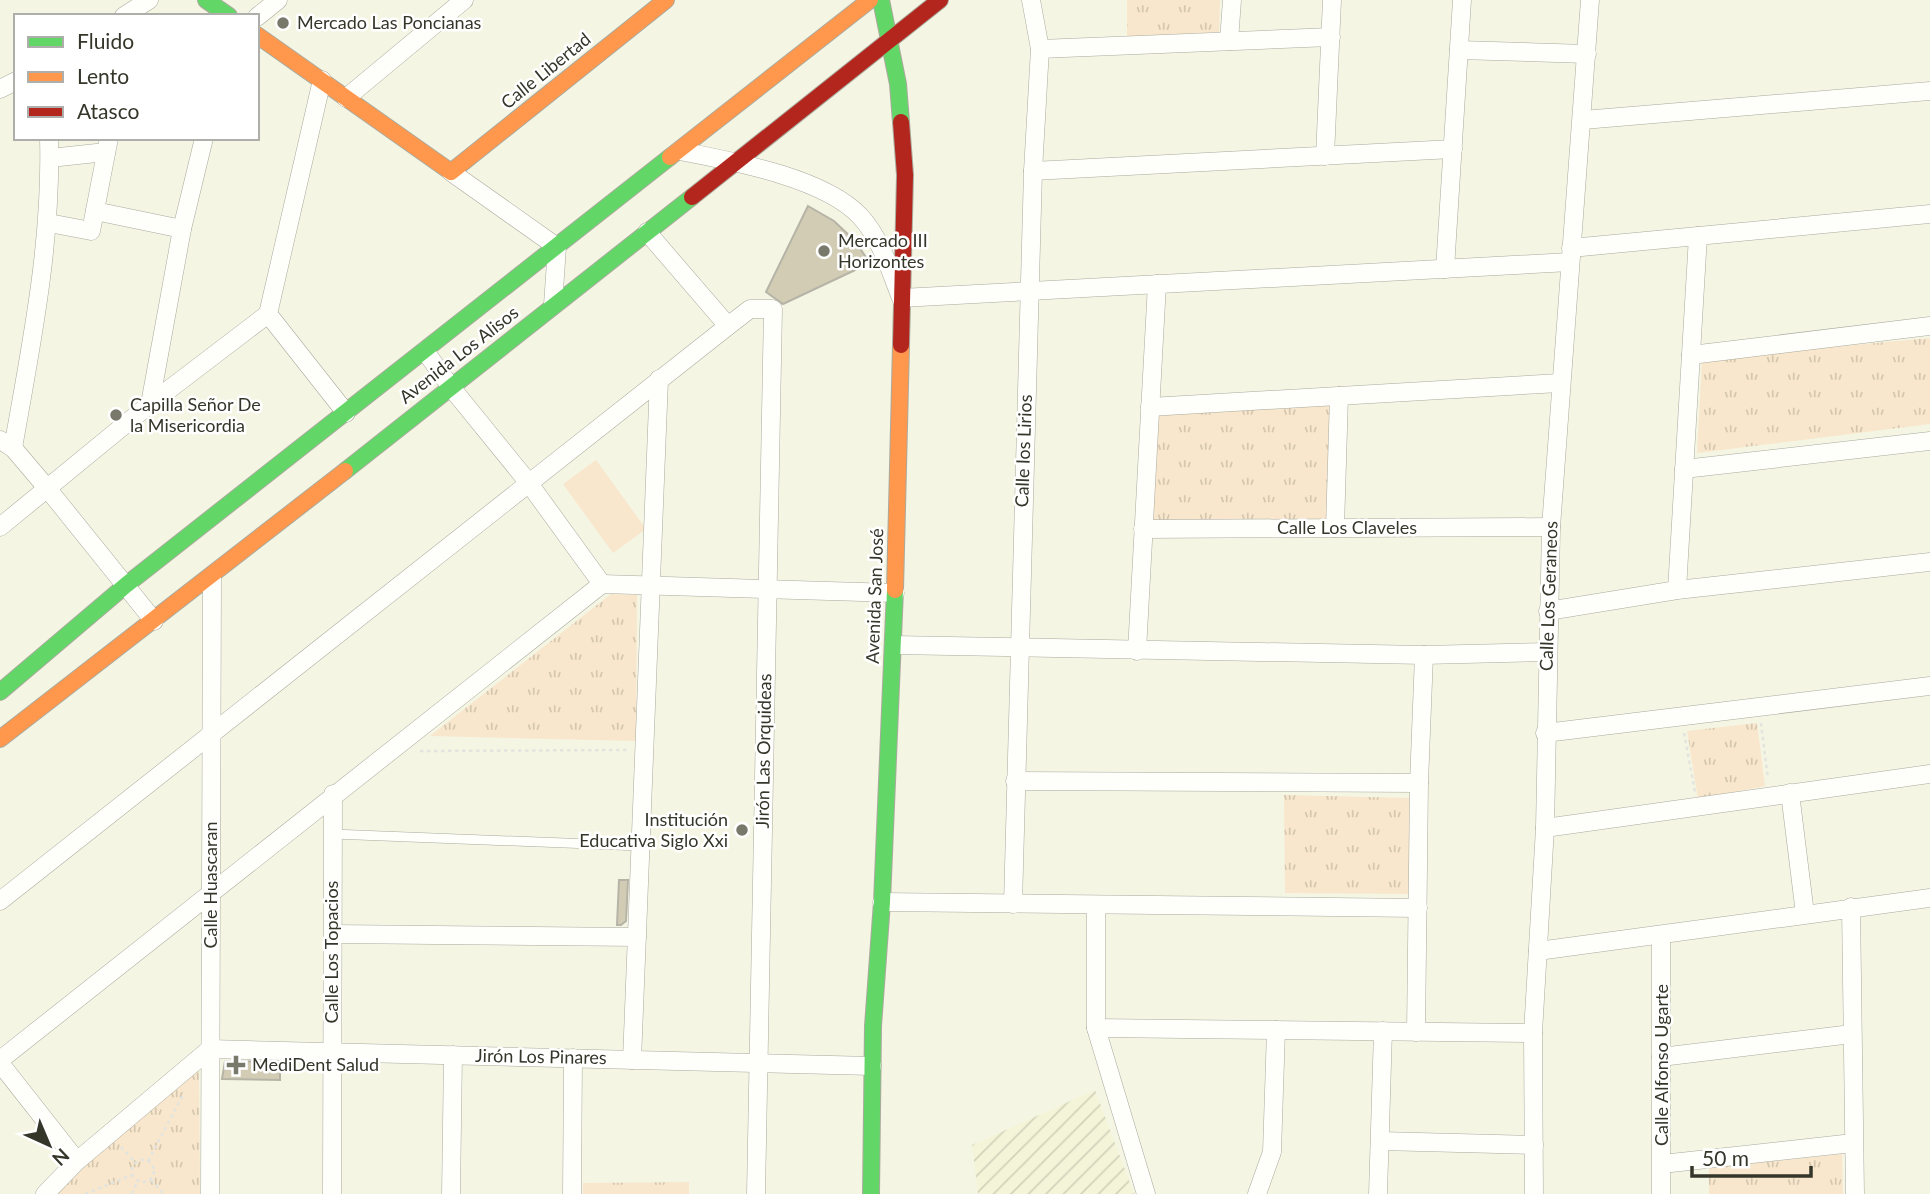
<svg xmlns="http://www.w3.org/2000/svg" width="1930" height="1194" font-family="Lato,sans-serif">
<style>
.industrial{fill:url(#industrial-furrows)}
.grass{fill:#f8e7cc}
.park{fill:url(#park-tufts)}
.building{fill:#d2ccb5;stroke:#b6b4a6;stroke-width:2}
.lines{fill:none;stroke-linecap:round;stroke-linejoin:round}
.lane-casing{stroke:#aaaa9e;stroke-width:10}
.street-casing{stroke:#aaaa9e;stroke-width:19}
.fast-casing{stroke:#aaaa9e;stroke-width:18}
.slow-casing{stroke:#aaaa9e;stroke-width:18}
.jam-casing{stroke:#aaaa9e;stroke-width:18}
.path{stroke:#e4e4de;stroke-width:2.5;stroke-dasharray:3.5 3.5;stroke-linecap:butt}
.lane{stroke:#fefefb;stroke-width:9}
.street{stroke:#fefefb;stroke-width:18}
.fast{stroke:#63d668;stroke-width:16}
.slow{stroke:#ff974d;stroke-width:16}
.jam{stroke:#b3261e;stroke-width:16}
.poi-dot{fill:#78796b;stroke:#fff;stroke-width:2.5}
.labels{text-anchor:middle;stroke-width:5;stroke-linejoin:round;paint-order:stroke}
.poi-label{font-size:18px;fill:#35362a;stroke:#fff;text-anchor:start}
.street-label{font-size:18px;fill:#35362a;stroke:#fff}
</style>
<defs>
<pattern id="industrial-furrows" width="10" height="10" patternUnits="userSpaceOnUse" patternTransform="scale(1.75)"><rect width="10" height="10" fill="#f4f5d8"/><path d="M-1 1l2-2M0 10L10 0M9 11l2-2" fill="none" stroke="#d2d3ba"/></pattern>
<pattern id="park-tufts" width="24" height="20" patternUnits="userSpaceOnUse" patternTransform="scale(1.75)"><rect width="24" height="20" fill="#f8e7cc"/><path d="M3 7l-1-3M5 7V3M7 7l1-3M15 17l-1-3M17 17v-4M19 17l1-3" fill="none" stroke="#d5c7af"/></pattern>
</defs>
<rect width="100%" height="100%" fill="#f5f5e4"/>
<polygon class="industrial" points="1095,1090 1134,1194 978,1194 972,1145"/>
<polygon class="grass" points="596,460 646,529 613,553 563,484"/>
<g class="park">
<polygon points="1127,0 1220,0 1219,32 1127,37"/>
<polygon points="1930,338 1930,424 1697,453 1702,359"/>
<polygon points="1342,405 1342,521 1151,522 1157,413"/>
<polygon points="611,594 637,595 636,741 430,736"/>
<polygon points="1757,723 1765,786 1698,799 1687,731"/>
<polygon points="1284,795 1409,798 1409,894 1285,893"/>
<polygon points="199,1064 200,1194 48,1194"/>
<polygon points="1842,1154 1843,1194 1709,1194 1709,1168"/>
<polygon points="689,1182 689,1194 583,1194 583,1183"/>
</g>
<g class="building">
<polygon points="808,206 834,221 854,240 870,263 783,304 766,292"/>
<polygon points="619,880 628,880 626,921 621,925 617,925"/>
<polygon points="225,1061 280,1062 280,1080 222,1079"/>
</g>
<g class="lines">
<defs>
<polyline id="lane" points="332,834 641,846"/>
<g id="street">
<polyline points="124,16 149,0"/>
<polyline points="257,17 278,0"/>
<polyline points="1229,41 1232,0"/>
<polyline points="1040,49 1331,37"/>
<polyline points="1459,50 1587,54"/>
<polyline points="0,89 16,81"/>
<polyline points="346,98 464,0"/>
<polyline points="1583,120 1930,91"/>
<path d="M680 151C731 161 823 177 860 216 881 239 890 270 901 298L1570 262"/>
<polyline points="1325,156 1332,0"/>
<polyline points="50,158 106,152"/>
<polyline points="1033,171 1453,149"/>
<polyline points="451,172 557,247 553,305"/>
<polyline points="95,211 182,229"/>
<polyline points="49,223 91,231 109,138"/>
<polyline points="647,232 728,326"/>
<polyline points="1571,248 1930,214"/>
<polyline points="1445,269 1462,0"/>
<polyline points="268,314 346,413"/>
<polyline points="425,351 450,386 528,482 602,584"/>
<polyline points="1691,355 1930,326"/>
<polyline points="150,404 182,229 204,138"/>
<polyline points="1150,407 1560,383"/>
<polyline points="0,440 13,448 47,488 154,621"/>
<path d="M13 448C31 345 52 244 49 138"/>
<polyline points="1684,469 1930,441"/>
<polyline points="0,527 150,404 268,314 322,80"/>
<polyline points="1335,528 1339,396"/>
<polyline points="1143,529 1551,527"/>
<polyline points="1677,590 1698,236"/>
<polyline points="1548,611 1677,590 1930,562"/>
<polyline points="894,645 1424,655 1547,652"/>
<polyline points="1137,651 1157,284"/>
<polyline points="1545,733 1930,686"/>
<polyline points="1015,781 1419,783"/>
<polyline points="1790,793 1805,914"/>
<polyline points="1545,828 1930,774"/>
<polyline points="0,901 728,326 750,309 773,309 756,1194"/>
<polyline points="882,902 1418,908"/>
<polyline points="1013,904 1033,171 1040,49 1031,0"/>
<polyline points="1096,905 1096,1028 1146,1194"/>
<polyline points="1851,907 1855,1194"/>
<polyline points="333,934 637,937"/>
<polyline points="1661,936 1661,1194"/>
<polyline points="1538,951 1930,898"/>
<polyline points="1096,1028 1533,1033"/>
<polyline points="1416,1032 1419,783 1424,655"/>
<polyline points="1661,1057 1852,1034"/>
<polyline points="0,1060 602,584 895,593"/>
<polyline points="632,1060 659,379"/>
<polyline points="0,1063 77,1161"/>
<polyline points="1380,1141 1534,1145"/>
<polyline points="1662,1164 1853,1143"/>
<polyline points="45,1194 77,1161 210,1049 872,1066"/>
<polyline points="210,1194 212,577"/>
<polyline points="332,1194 333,794"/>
<polyline points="451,1194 453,1055"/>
<polyline points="572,1194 573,1058"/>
<polyline points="1257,1194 1272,1152 1276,1030"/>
<polyline points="1378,1194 1383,1031"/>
<polyline points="1534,1194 1533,1033 1545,828 1551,527 1590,0"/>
</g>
<g id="fast">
<polyline points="206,0 229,16"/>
<polyline points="881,0 898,84 901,122"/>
<polyline points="345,471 692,197"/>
<polyline points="0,692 126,585 670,157"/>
<polyline points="871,1194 873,1026 882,902 895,590"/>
</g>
<g id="slow">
<polyline points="257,35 451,172 666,0"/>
<polyline points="670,157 870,0"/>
<polyline points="895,590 901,345"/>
<polyline points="0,739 345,471"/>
</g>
<g id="jam">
<polyline points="901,122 905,175 901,345"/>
<polyline points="692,197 940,0"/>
</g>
</defs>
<use href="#lane" class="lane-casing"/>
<use href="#street" class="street-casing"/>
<use href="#fast" class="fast-casing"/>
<use href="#slow" class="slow-casing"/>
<use href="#jam" class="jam-casing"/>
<g class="path">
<polyline points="1761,723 1768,779"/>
<polyline points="1684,733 1695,792"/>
<polyline points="420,751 627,750"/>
<polyline points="121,1147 136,1163"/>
<circle cx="143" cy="1171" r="11"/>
<polyline points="148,1161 183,1095"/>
<polyline points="151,1180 164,1194"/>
<polyline points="85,1194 132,1175"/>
<polyline points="132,1194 137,1182"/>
</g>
<use href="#lane" class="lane"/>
<use href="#street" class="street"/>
<use href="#fast" class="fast"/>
<use href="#slow" class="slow"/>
<use href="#jam" class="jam"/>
</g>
<g class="poi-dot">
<circle cx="283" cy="23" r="7"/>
<circle cx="824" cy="251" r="7"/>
<circle cx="116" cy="415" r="7"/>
<circle cx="742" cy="830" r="7"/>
<path d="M232.5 1054.5h7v7h7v7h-7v7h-7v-7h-7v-7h7z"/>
</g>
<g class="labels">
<g class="poi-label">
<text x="297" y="29">Mercado Las Poncianas</text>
<text x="838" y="247">Mercado III<tspan x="838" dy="21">Horizontes</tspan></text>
<text x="130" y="411">Capilla Señor De<tspan x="130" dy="21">la Misericordia</tspan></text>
<text x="728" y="826" text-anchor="end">Institución<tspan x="728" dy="21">Educativa Siglo Xxi</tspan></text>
<text x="252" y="1071">MediDent Salud</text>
</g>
<g class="street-label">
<text transform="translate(546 71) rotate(-39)" y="6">Calle Libertad</text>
<text transform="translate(459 355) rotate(-38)" y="6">Avenida Los Alisos</text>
<text transform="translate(1024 451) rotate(-88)" y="6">Calle los Lirios</text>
<text x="1347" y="534">Calle Los Claveles</text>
<text transform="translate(875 596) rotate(-88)" y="6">Avenida San José</text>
<text transform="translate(1549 596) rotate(-88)" y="6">Calle Los Geraneos</text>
<text transform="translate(764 751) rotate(-89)" y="6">Jirón Las Orquideas</text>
<text transform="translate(211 885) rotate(-90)" y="6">Calle Huascaran</text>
<text transform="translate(332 952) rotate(-90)" y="6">Calle Los Topacios</text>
<text transform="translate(541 1057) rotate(1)" y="6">Jirón Los Pinares</text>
<text transform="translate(1662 1065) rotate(-90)" y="6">Calle Alfonso Ugarte</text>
</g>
</g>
<rect x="14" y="14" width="245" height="126" fill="#ffffff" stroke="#aeafaa" stroke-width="2"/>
<rect x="28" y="37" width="35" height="10" fill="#63d668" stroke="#aeafaa" stroke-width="2"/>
<text x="77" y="49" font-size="21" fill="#35362a">Fluido</text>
<rect x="28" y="72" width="35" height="10" fill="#ff974d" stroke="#aeafaa" stroke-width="2"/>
<text x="77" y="84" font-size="21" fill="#35362a">Lento</text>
<rect x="28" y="107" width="35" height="10" fill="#b3261e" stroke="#aeafaa" stroke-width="2"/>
<text x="77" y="119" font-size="21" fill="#35362a">Atasco</text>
<g transform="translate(49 1145) rotate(136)" stroke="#ffffff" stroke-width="5" paint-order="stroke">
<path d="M0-5L12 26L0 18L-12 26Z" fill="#35362a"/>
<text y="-10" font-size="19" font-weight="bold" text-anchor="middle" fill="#35362a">N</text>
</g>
<path d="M1692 1166v10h119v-10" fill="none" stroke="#35362a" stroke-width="3.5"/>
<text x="1702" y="1166" font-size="21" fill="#35362a" stroke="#ffffff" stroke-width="5" paint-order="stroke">50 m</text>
</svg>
